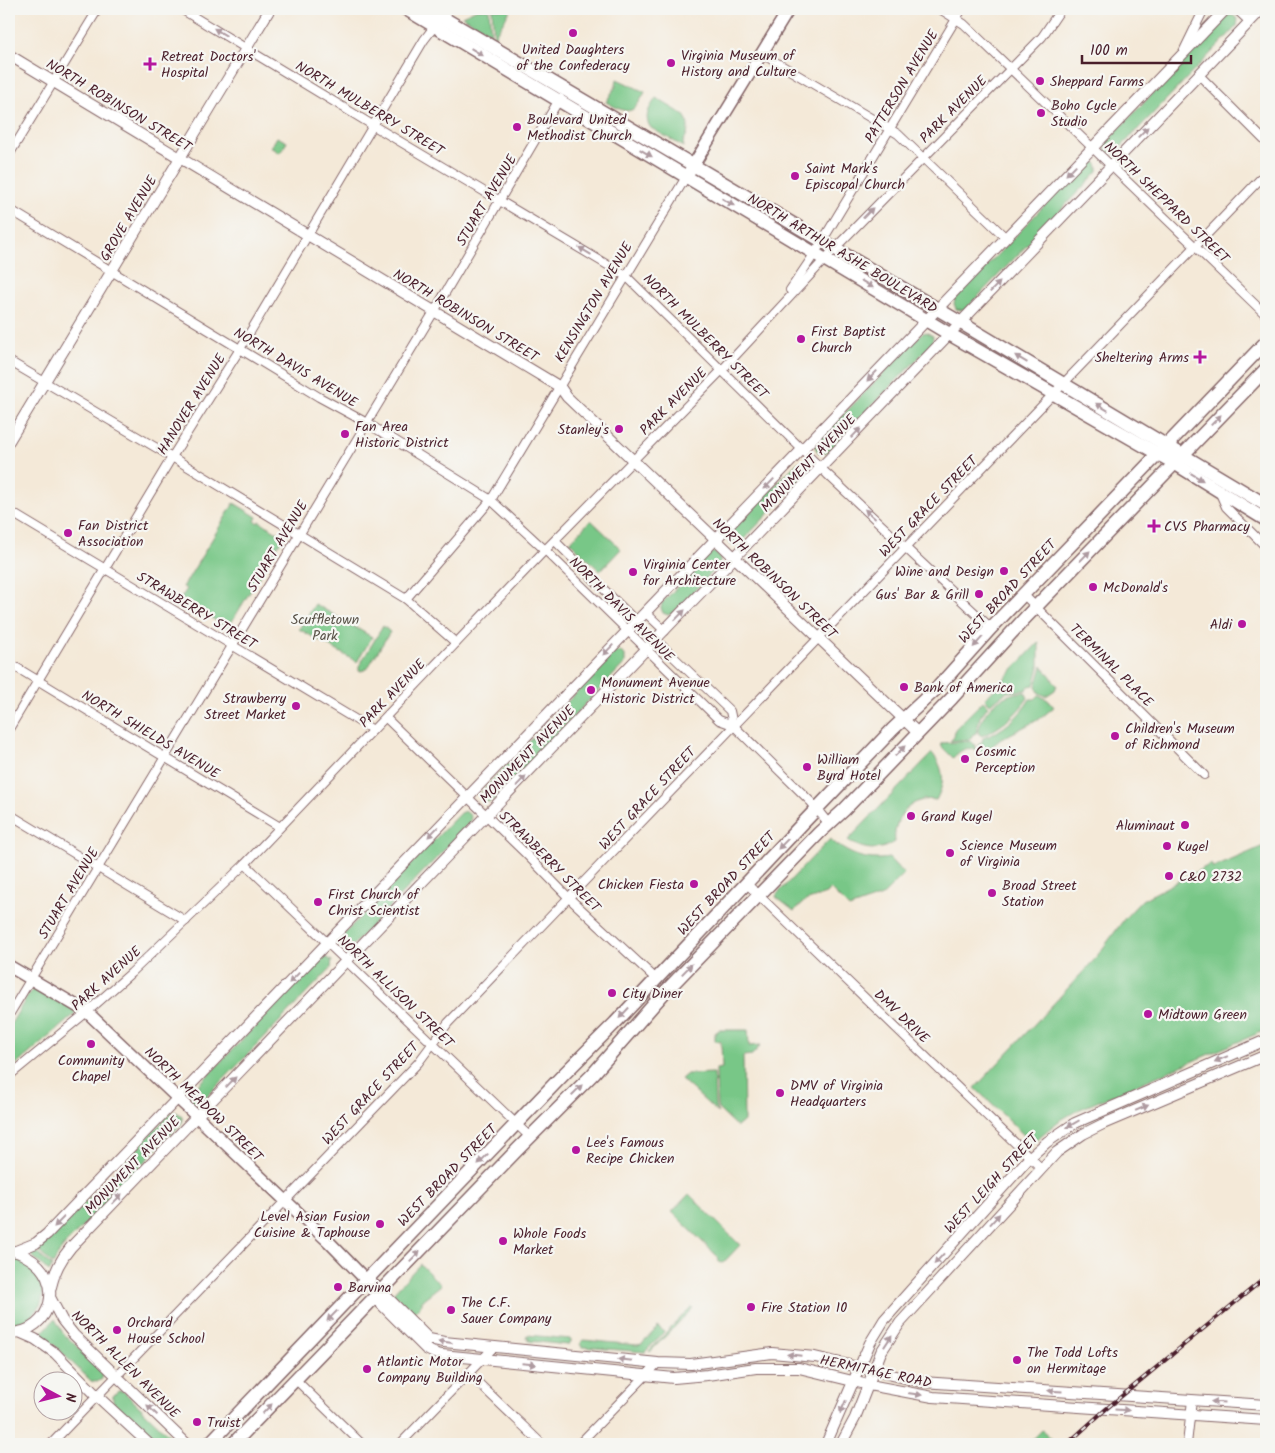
<svg xmlns="http://www.w3.org/2000/svg" width="1275" height="1453" font-family="Kalam,sans-serif">
<style>
.green{fill:#78c787;stroke:#617359}
.lines{fill:none;stroke-linecap:round;stroke-linejoin:round}
.minor-casing{stroke:#866668;stroke-width:10}
.tertiary-casing{stroke:#866668;stroke-width:12}
.secondary-casing{stroke:#866668;stroke-width:14}
.primary-casing{stroke:#866668;stroke-width:15}
.minor{stroke:#fff;stroke-width:8}
.tertiary{stroke:#fff;stroke-width:10}
.secondary{stroke:#fff;stroke-width:11}
.primary{stroke:#fff;stroke-width:12}
.rail-casing{stroke:#4a1f2b;stroke-width:4}
.rail{stroke:#f6f6f2;stroke-width:2;stroke-dasharray:5.5;stroke-linecap:butt}
.oneway{fill:#ae9aa0}
.poi-dot{fill:#b5179e;stroke:#f6f6f2;stroke-width:2}
.labels{text-anchor:middle;stroke-width:4.5;stroke-linejoin:round;paint-order:stroke}
.poi-label{font-size:14px;fill:#4a1f2b;stroke:#f6f6f2;text-anchor:start}
.street-label{font-size:14px;fill:#4a1f2b;stroke:#f6f6f2}
.park-label{font-size:14px;fill:#585147;stroke:#f6f6f2}
</style>
<rect width="100%" height="100%" fill="#f6f6f2"/>
<filter id="ink" filterUnits="userSpaceOnUse"><feTurbulence type="fractalNoise" baseFrequency=".02" numOctaves="2"/><feDisplacementMap in="SourceGraphic" scale="10" xChannelSelector="R" yChannelSelector="G"/><feConvolveMatrix kernelMatrix="1 2 1 2 8 2 1 2 1" color-interpolation-filters="sRGB"/></filter>
<filter id="wash" filterUnits="userSpaceOnUse"><feTurbulence type="fractalNoise" baseFrequency=".0096" numOctaves="4" result="noise"/><feDisplacementMap in="SourceGraphic" scale="20" xChannelSelector="R" yChannelSelector="G"/><feGaussianBlur stdDeviation="1.12" result="paint"/><feColorMatrix in="noise" values="0 0 0 0 0 0 0 0 0 0 0 0 0 0 0 0 0 1.4 0 .05"/><feComposite in="paint" operator="in"/></filter>
<g filter="url(#wash)">
<rect width="100%" height="100%" fill="#f4e9d8"/>
<g class="green">
<polygon points="477,9 489,9 491,34 462,16"/>
<polygon points="492,9 511,9 494,37"/>
<polygon points="1232,15 1238,19 1237,26 1117,151 1112,153 1107,151 1105,146 1107,141 1227,16"/>
<path d="M617 79 645 92C633 115 629 115 606 102L616 86Z"/>
<path d="M656 98 684 115C690 125 689 132 683 142L684 147 651 128C643 117 649 109 656 98Z"/>
<polygon points="277,137 287,142 280,153 271,147"/>
<path d="M1087 161C1095 160 1099 164 1098 171L966 309 961 310 956 309 954 304 955 299Z"/>
<polygon points="926,332 933,336 932,344 827,452 822,454 818,452 815,447 817,442 921,334"/>
<polygon points="802,461 808,465 808,473 740,543 735,545 730,543 728,538 729,533 797,463"/>
<polygon points="234,503 257,517 255,521 258,523 259,521 284,536 228,628 180,599 187,589 183,587"/>
<polygon points="591,520 621,549 600,571 570,542"/>
<polygon points="714,552 720,557 720,564 673,613 668,615 663,613 661,608 662,603 709,554"/>
<polygon points="315,604 372,637 357,662 299,629"/>
<polygon points="383,626 390,632 367,669 361,671 359,670 359,666"/>
<polygon points="1039,642 1039,667 1034,685 1029,686 1026,690 1007,692 990,704 985,699"/>
<polygon points="619,651 625,655 625,663 493,800 488,802 483,800 481,795 483,790 614,653"/>
<path d="M1042 666C1044 670 1046 670 1049 674 1053 678 1051 680 1057 685L1055 690 1046 696 1039 693 1036 686Z"/>
<path d="M1025 692 1028 698C1016 715 1001 728 982 736L978 733C982 709 1001 693 1025 692Z"/>
<path d="M1039 695 1048 700 1054 707 1041 718 1001 739 981 755 978 745 982 742 983 738C1003 731 1019 717 1030 699H1035Z"/>
<polygon points="983,701 988,706 980,717 976,733 972,735 971,739 950,741 954,737 955,729"/>
<path d="M971 741 975 745 976 751C966 745 960 751 953 758L940 745 942 743Z"/>
<path d="M932 753C944 768 946 782 936 800 911 795 892 819 895 842 879 852 863 851 848 840Z"/>
<polygon points="465,811 471,816 470,823 353,945 348,947 343,945 341,940 343,935 460,813"/>
<path d="M830 839C847 854 866 862 889 858L904 874 882 896 849 908 830 889 826 894 805 901 794 911 776 897 777 894Z"/>
<polygon points="1266,845 1266,1030 1078,1110 1059,1121 1033,1142 1029,1140 975,1088 1095,959 1125,918 1142,900 1211,864 1213,868"/>
<polygon points="325,957 332,961 331,968 202,1102 197,1104 192,1102 190,1097 192,1092 320,958"/>
<polygon points="34,988 73,1008 75,1014 9,1071 9,1027 30,992"/>
<polygon points="719,1030 748,1030 749,1046 761,1045 752,1055 743,1056 744,1121 737,1127 718,1109 717,1106 716,1069 722,1068 721,1042 715,1041 715,1033"/>
<polygon points="714,1073 715,1106 718,1113 681,1079 687,1074"/>
<polygon points="176,1112 182,1116 182,1123 62,1248 53,1264 50,1262 36,1249 50,1239 171,1113"/>
<polygon points="689,1194 740,1245 724,1262 719,1262 718,1257 672,1212"/>
<polygon points="33,1250 52,1266 49,1272 28,1252"/>
<path d="M9 1258C54 1259 55 1322 9 1324Z"/>
<polygon points="420,1264 441,1285 422,1300 422,1304 413,1313 393,1293"/>
<polygon points="691,1307 693,1308 650,1352 649,1351"/>
<polygon points="55,1319 63,1333 102,1371 102,1379 97,1382 91,1381 53,1344 38,1337"/>
<polygon points="658,1327 664,1332 645,1352 582,1347 580,1344 584,1340 637,1345 642,1344"/>
<polygon points="527,1335 571,1339 571,1342 568,1345 529,1341 529,1337 526,1337"/>
<polygon points="118,1391 123,1391 178,1444 157,1444 113,1403 113,1396"/>
<polygon points="1042,1430 1054,1441 1051,1444 1028,1444"/>
</g>
</g>
<g filter="url(#ink)">
<g class="lines">
<defs>
<g id="minor">
<polyline points="181,9 374,126 626,276 827,474 991,628"/>
<polyline points="940,9 964,24 1266,315"/>
<polyline points="1236,9 1250,22"/>
<polyline points="1184,50 1204,9"/>
<polyline points="762,54 898,134 1006,238"/>
<polyline points="1199,75 1266,142"/>
<polyline points="9,155 98,9"/>
<polyline points="9,209 319,397 367,423 491,500 545,550 719,720 733,725 811,802 829,824"/>
<polyline points="790,290 815,253 962,9"/>
<polyline points="9,361 172,457 406,599 456,643"/>
<polyline points="1219,491 1226,507 1266,547"/>
<polyline points="9,511 373,730"/>
<polyline points="555,541 636,621"/>
<polyline points="1023,594 1204,775"/>
<polyline points="406,599 491,500 686,177"/>
<polyline points="645,612 665,631"/>
<polyline points="656,640 730,711 733,725"/>
<polyline points="9,663 280,827"/>
<polyline points="386,718 526,854 569,898 656,979"/>
<polyline points="9,729 172,457 240,349 424,40 437,23"/>
<polyline points="9,814 186,921"/>
<polyline points="245,864 530,1137"/>
<polyline points="746,883 1041,1168"/>
<polyline points="9,1015 435,310 560,98"/>
<polyline points="9,1076 87,1012 131,973 245,864 545,550 722,370 840,243 1042,37 1061,9"/>
<polyline points="468,1373 542,1444"/>
<polyline points="296,1380 362,1444"/>
<polyline points="51,1444 418,1063 448,1023 1266,173"/>
<polyline points="400,1444 494,1347"/>
<polyline points="579,1444 658,1363"/>
<polyline points="1187,1444 1192,1400"/>
</g>
<g id="tertiary">
<polyline points="9,55 560,387 567,397 918,733"/>
<polyline points="9,441 270,9"/>
<path d="M9 1251C16 1251 21 1253 27 1257 66 1278 53 1333 9 1333"/>
<polyline points="16,1251 36,1243 47,1234 1226,9"/>
<path d="M51 1287C55 1271 60 1260 71 1247L1262 9"/>
<polyline points="381,1291 429,1339 444,1342 658,1363 691,1364 772,1353 815,1357 922,1382 1266,1405"/>
<polyline points="375,1298 426,1349 434,1353 442,1355 674,1378 707,1375 756,1368 799,1368 869,1385 933,1397 1266,1420"/>
<polyline points="51,1299 62,1320 74,1335 187,1444"/>
<polyline points="19,1332 35,1339 55,1353 97,1396 149,1444"/>
<polyline points="826,1444 870,1343 884,1320 1030,1157 1047,1142 1075,1123 1266,1040"/>
<polyline points="841,1444 855,1418 881,1352 900,1323 1057,1152 1083,1134 1103,1124 1266,1055"/>
</g>
<g id="secondary">
<polyline points="686,177 789,9"/>
<polyline points="9,966 87,1012 329,1242 366,1280 381,1291"/>
</g>
<g id="primary">
<polyline points="406,9 951,335 1174,463 1266,520"/>
<polyline points="428,9 968,327 1266,505"/>
<polyline points="209,1444 564,1074 615,1023 804,822 893,729 939,686 991,628 1266,342"/>
<polyline points="233,1444 518,1149 593,1074 663,994 819,833 844,810 952,698 1026,617 1266,369"/>
</g>
</defs>
<use href="#minor" class="minor-casing"/>
<use href="#tertiary" class="tertiary-casing"/>
<use href="#secondary" class="secondary-casing"/>
<use href="#primary" class="primary-casing"/>
<use href="#minor" class="minor"/>
<use href="#tertiary" class="tertiary"/>
<use href="#secondary" class="secondary"/>
<use href="#primary" class="primary"/>
<defs>
<polyline id="rail" points="1067,1444 1106,1409 1266,1277"/>
</defs>
<use href="#rail" class="rail-casing"/>
<use href="#rail" class="rail"/>
</g>
<defs><path id="oneway-solid" d="M-6-.8H1V-3.2L6.5 0L1 3.2V.8H-6Z" transform="scale(1.25)"/></defs>
<g class="oneway">
<use href="#oneway-solid" transform="translate(220 32) rotate(-149)"/>
<use href="#oneway-solid" transform="translate(477 52) rotate(31)"/>
<use href="#oneway-solid" transform="translate(1143 132) rotate(-46)"/>
<use href="#oneway-solid" transform="translate(646 153) rotate(31)"/>
<use href="#oneway-solid" transform="translate(1071 170) rotate(134)"/>
<use href="#oneway-solid" transform="translate(728 202) rotate(31)"/>
<use href="#oneway-solid" transform="translate(868 213) rotate(-46)"/>
<use href="#oneway-solid" transform="translate(585 251) rotate(-149)"/>
<use href="#oneway-solid" transform="translate(867 284) rotate(31)"/>
<use href="#oneway-solid" transform="translate(995 287) rotate(-46)"/>
<use href="#oneway-solid" transform="translate(1021 359) rotate(-149)"/>
<use href="#oneway-solid" transform="translate(872 376) rotate(134)"/>
<use href="#oneway-solid" transform="translate(1102 407) rotate(-149)"/>
<use href="#oneway-solid" transform="translate(1216 420) rotate(-46)"/>
<use href="#oneway-solid" transform="translate(856 433) rotate(-46)"/>
<use href="#oneway-solid" transform="translate(1197 477) rotate(31)"/>
<use href="#oneway-solid" transform="translate(769 484) rotate(134)"/>
<use href="#oneway-solid" transform="translate(870 514) rotate(-138)"/>
<use href="#oneway-solid" transform="translate(1085 556) rotate(-46)"/>
<use href="#oneway-solid" transform="translate(680 615) rotate(-46)"/>
<use href="#oneway-solid" transform="translate(978 642) rotate(132)"/>
<use href="#oneway-solid" transform="translate(608 650) rotate(134)"/>
<use href="#oneway-solid" transform="translate(900 751) rotate(-46)"/>
<use href="#oneway-solid" transform="translate(521 781) rotate(-46)"/>
<use href="#oneway-solid" transform="translate(433 832) rotate(134)"/>
<use href="#oneway-solid" transform="translate(783 844) rotate(134)"/>
<use href="#oneway-solid" transform="translate(687 969) rotate(-46)"/>
<use href="#oneway-solid" transform="translate(294 978) rotate(134)"/>
<use href="#oneway-solid" transform="translate(624 1013) rotate(133)"/>
<use href="#oneway-solid" transform="translate(1221 1059) rotate(157)"/>
<use href="#oneway-solid" transform="translate(231 1082) rotate(-46)"/>
<use href="#oneway-solid" transform="translate(577 1090) rotate(-45)"/>
<use href="#oneway-solid" transform="translate(1142 1108) rotate(-23)"/>
<use href="#oneway-solid" transform="translate(1073 1124) rotate(150)"/>
<use href="#oneway-solid" transform="translate(483 1159) rotate(134)"/>
<use href="#oneway-solid" transform="translate(117 1199) rotate(-46)"/>
<use href="#oneway-solid" transform="translate(995 1219) rotate(-48)"/>
<use href="#oneway-solid" transform="translate(59 1222) rotate(134)"/>
<use href="#oneway-solid" transform="translate(415 1256) rotate(-46)"/>
<use href="#oneway-solid" transform="translate(939 1259) rotate(132)"/>
<use href="#oneway-solid" transform="translate(332 1316) rotate(134)"/>
<use href="#oneway-solid" transform="translate(888 1341) rotate(-57)"/>
<use href="#oneway-solid" transform="translate(445 1342) rotate(-173)"/>
<use href="#oneway-solid" transform="translate(794 1355) rotate(-174)"/>
<use href="#oneway-solid" transform="translate(625 1360) rotate(-174)"/>
<use href="#oneway-solid" transform="translate(529 1364) rotate(5)"/>
<use href="#oneway-solid" transform="translate(1055 1391) rotate(-176)"/>
<use href="#oneway-solid" transform="translate(915 1394) rotate(8)"/>
<use href="#oneway-solid" transform="translate(1218 1402) rotate(-176)"/>
<use href="#oneway-solid" transform="translate(843 1407) rotate(113)"/>
<use href="#oneway-solid" transform="translate(267 1409) rotate(-46)"/>
<use href="#oneway-solid" transform="translate(152 1410) rotate(-136)"/>
<use href="#oneway-solid" transform="translate(1122 1410) rotate(4)"/>
</g>
</g>
<g class="poi-dot">
<circle cx="573" cy="33" r="5"/>
<circle cx="671" cy="63" r="5"/>
<path d="M147.5 56.5h5v5h5v5h-5v5h-5v-5h-5v-5h5z"/>
<circle cx="1040" cy="81" r="5"/>
<circle cx="1041" cy="113" r="5"/>
<circle cx="517" cy="127" r="5"/>
<circle cx="795" cy="176" r="5"/>
<circle cx="801" cy="339" r="5"/>
<path d="M1197.5 349.5h5v5h5v5h-5v5h-5v-5h-5v-5h5z"/>
<circle cx="619" cy="429" r="5"/>
<circle cx="345" cy="434" r="5"/>
<path d="M1151.5 518.5h5v5h5v5h-5v5h-5v-5h-5v-5h5z"/>
<circle cx="68" cy="533" r="5"/>
<circle cx="1004" cy="571" r="5"/>
<circle cx="633" cy="572" r="5"/>
<circle cx="1093" cy="587" r="5"/>
<circle cx="979" cy="594" r="5"/>
<circle cx="1242" cy="624" r="5"/>
<circle cx="904" cy="687" r="5"/>
<circle cx="591" cy="690" r="5"/>
<circle cx="296" cy="706" r="5"/>
<circle cx="1115" cy="736" r="5"/>
<circle cx="965" cy="759" r="5"/>
<circle cx="807" cy="767" r="5"/>
<circle cx="911" cy="816" r="5"/>
<circle cx="1185" cy="825" r="5"/>
<circle cx="1167" cy="846" r="5"/>
<circle cx="950" cy="853" r="5"/>
<circle cx="1169" cy="876" r="5"/>
<circle cx="694" cy="884" r="5"/>
<circle cx="992" cy="893" r="5"/>
<circle cx="318" cy="902" r="5"/>
<circle cx="612" cy="993" r="5"/>
<circle cx="1148" cy="1014" r="5"/>
<circle cx="91" cy="1044" r="5"/>
<circle cx="780" cy="1093" r="5"/>
<circle cx="576" cy="1150" r="5"/>
<circle cx="380" cy="1224" r="5"/>
<circle cx="503" cy="1241" r="5"/>
<circle cx="338" cy="1287" r="5"/>
<circle cx="751" cy="1307" r="5"/>
<circle cx="451" cy="1310" r="5"/>
<circle cx="117" cy="1330" r="5"/>
<circle cx="1017" cy="1360" r="5"/>
<circle cx="367" cy="1369" r="5"/>
<circle cx="197" cy="1422" r="5"/>
</g>
<g class="labels">
<g class="poi-label">
<text x="573" y="54" text-anchor="middle">United Daughters<tspan x="573" dy="16">of the Confederacy</tspan></text>
<text x="681" y="60">Virginia Museum of<tspan x="681" dy="16">History and Culture</tspan></text>
<text x="161" y="61">Retreat Doctors'<tspan x="161" dy="16">Hospital</tspan></text>
<text x="1050" y="86">Sheppard Farms</text>
<text x="1051" y="110">Boho Cycle<tspan x="1051" dy="16">Studio</tspan></text>
<text x="527" y="124">Boulevard United<tspan x="527" dy="16">Methodist Church</tspan></text>
<text x="805" y="173">Saint Mark's<tspan x="805" dy="16">Episcopal Church</tspan></text>
<text x="811" y="336">First Baptist<tspan x="811" dy="16">Church</tspan></text>
<text x="1189" y="362" text-anchor="end">Sheltering Arms</text>
<text x="355" y="431">Fan Area<tspan x="355" dy="16">Historic District</tspan></text>
<text x="609" y="434" text-anchor="end">Stanley's</text>
<text x="78" y="530">Fan District<tspan x="78" dy="16">Association</tspan></text>
<text x="1164" y="531">CVS Pharmacy</text>
<text x="643" y="569">Virginia Center<tspan x="643" dy="16">for Architecture</tspan></text>
<text x="994" y="576" text-anchor="end">Wine and Design</text>
<text x="1103" y="592">McDonald's</text>
<text x="969" y="599" text-anchor="end">Gus' Bar &amp; Grill</text>
<text x="1232" y="629" text-anchor="end">Aldi</text>
<text x="601" y="687">Monument Avenue<tspan x="601" dy="16">Historic District</tspan></text>
<text x="914" y="692">Bank of America</text>
<text x="286" y="703" text-anchor="end">Strawberry<tspan x="286" dy="16">Street Market</tspan></text>
<text x="1125" y="733">Children's Museum<tspan x="1125" dy="16">of Richmond</tspan></text>
<text x="975" y="756">Cosmic<tspan x="975" dy="16">Perception</tspan></text>
<text x="817" y="764">William<tspan x="817" dy="16">Byrd Hotel</tspan></text>
<text x="921" y="821">Grand Kugel</text>
<text x="1175" y="830" text-anchor="end">Aluminaut</text>
<text x="960" y="850">Science Museum<tspan x="960" dy="16">of Virginia</tspan></text>
<text x="1177" y="851">Kugel</text>
<text x="1179" y="881">C&amp;O 2732</text>
<text x="684" y="889" text-anchor="end">Chicken Fiesta</text>
<text x="1002" y="890">Broad Street<tspan x="1002" dy="16">Station</tspan></text>
<text x="328" y="899">First Church of<tspan x="328" dy="16">Christ Scientist</tspan></text>
<text x="622" y="998">City Diner</text>
<text x="1158" y="1019">Midtown Green</text>
<text x="91" y="1065" text-anchor="middle">Community<tspan x="91" dy="16">Chapel</tspan></text>
<text x="790" y="1090">DMV of Virginia<tspan x="790" dy="16">Headquarters</tspan></text>
<text x="586" y="1147">Lee's Famous<tspan x="586" dy="16">Recipe Chicken</tspan></text>
<text x="370" y="1221" text-anchor="end">Level Asian Fusion<tspan x="370" dy="16">Cuisine &amp; Taphouse</tspan></text>
<text x="513" y="1238">Whole Foods<tspan x="513" dy="16">Market</tspan></text>
<text x="348" y="1292">Barvina</text>
<text x="461" y="1307">The C.F.<tspan x="461" dy="16">Sauer Company</tspan></text>
<text x="761" y="1312">Fire Station 10</text>
<text x="127" y="1327">Orchard<tspan x="127" dy="16">House School</tspan></text>
<text x="1027" y="1357">The Todd Lofts<tspan x="1027" dy="16">on Hermitage</tspan></text>
<text x="377" y="1366">Atlantic Motor<tspan x="377" dy="16">Company Building</tspan></text>
<text x="207" y="1427">Truist</text>
</g>
<g class="street-label">
<text transform="translate(901 86) rotate(-59)" y="5">PATTERSON AVENUE</text>
<text transform="translate(119 105) rotate(31)" y="5">NORTH ROBINSON STREET</text>
<text transform="translate(370 108) rotate(31)" y="5">NORTH MULBERRY STREET</text>
<text transform="translate(953 109) rotate(-45)" y="5">PARK AVENUE</text>
<text transform="translate(486 200) rotate(-59)" y="5">STUART AVENUE</text>
<text transform="translate(1167 202) rotate(44)" y="5">NORTH SHEPPARD STREET</text>
<text transform="translate(128 218) rotate(-59)" y="5">GROVE AVENUE</text>
<text transform="translate(843 253) rotate(31)" y="5">NORTH ARTHUR ASHE BOULEVARD</text>
<text transform="translate(593 302) rotate(-59)" y="5">KENSINGTON AVENUE</text>
<text transform="translate(466 315) rotate(31)" y="5">NORTH ROBINSON STREET</text>
<text transform="translate(706 336) rotate(45)" y="5">NORTH MULBERRY STREET</text>
<text transform="translate(296 367) rotate(31)" y="5">NORTH DAVIS AVENUE</text>
<text transform="translate(673 401) rotate(-45)" y="5">PARK AVENUE</text>
<text transform="translate(191 404) rotate(-58)" y="5">HANOVER AVENUE</text>
<text transform="translate(808 463) rotate(-46)" y="5">MONUMENT AVENUE</text>
<text transform="translate(928 506) rotate(-46)" y="5">WEST GRACE STREET</text>
<text transform="translate(277 546) rotate(-59)" y="5">STUART AVENUE</text>
<text transform="translate(775 578) rotate(44)" y="5">NORTH ROBINSON STREET</text>
<text transform="translate(1007 591) rotate(-47)" y="5">WEST BROAD STREET</text>
<text transform="translate(622 609) rotate(45)" y="5">NORTH DAVIS AVENUE</text>
<text transform="translate(197 610) rotate(31)" y="5">STRAWBERRY STREET</text>
<text transform="translate(1112 665) rotate(45)" y="5">TERMINAL PLACE</text>
<text transform="translate(392 693) rotate(-46)" y="5">PARK AVENUE</text>
<text transform="translate(151 734) rotate(31)" y="5">NORTH SHIELDS AVENUE</text>
<text transform="translate(527 754) rotate(-46)" y="5">MONUMENT AVENUE</text>
<text transform="translate(647 798) rotate(-47)" y="5">WEST GRACE STREET</text>
<text transform="translate(550 861) rotate(45)" y="5">STRAWBERRY STREET</text>
<text transform="translate(726 883) rotate(-47)" y="5">WEST BROAD STREET</text>
<text transform="translate(68 893) rotate(-59)" y="5">STUART AVENUE</text>
<text transform="translate(106 978) rotate(-42)" y="5">PARK AVENUE</text>
<text transform="translate(396 991) rotate(44)" y="5">NORTH ALLISON STREET</text>
<text transform="translate(902 1016) rotate(44)" y="5">DMV DRIVE</text>
<text transform="translate(370 1093) rotate(-47)" y="5">WEST GRACE STREET</text>
<text transform="translate(204 1104) rotate(44)" y="5">NORTH MEADOW STREET</text>
<text transform="translate(132 1165) rotate(-46)" y="5">MONUMENT AVENUE</text>
<text transform="translate(447 1175) rotate(-46)" y="5">WEST BROAD STREET</text>
<text transform="translate(991 1183) rotate(-47)" y="5">WEST LEIGH STREET</text>
<text transform="translate(126 1364) rotate(45)" y="5">NORTH ALLEN AVENUE</text>
<text transform="translate(876 1371) rotate(12)" y="5">HERMITAGE ROAD</text>
</g>
<g class="park-label">
<text x="325" y="624">Scuffletown<tspan x="325" dy="16">Park</tspan></text>
</g>
</g>
<rect width="1275" height="1453" fill="none" stroke="#f6f6f2" stroke-width="30"/>
<g transform="translate(58 1396) rotate(97)"><circle r="24" fill="#f6f6f2" stroke="#b1a0a2"/>
<path d="M0-4L9 19L0 12L-9 19Z" fill="#b5179e"/>
<text y="-8" font-size="14" font-weight="bold" text-anchor="middle" fill="#4a1f2b">N</text>
</g>
<path d="M1082 55v8h109v-8" fill="none" stroke="#4a1f2b" stroke-width="2.5"/>
<text x="1090" y="55" font-size="15" fill="#4a1f2b" stroke="#f6f6f2" stroke-width="4" paint-order="stroke">100 m</text>
</svg>
